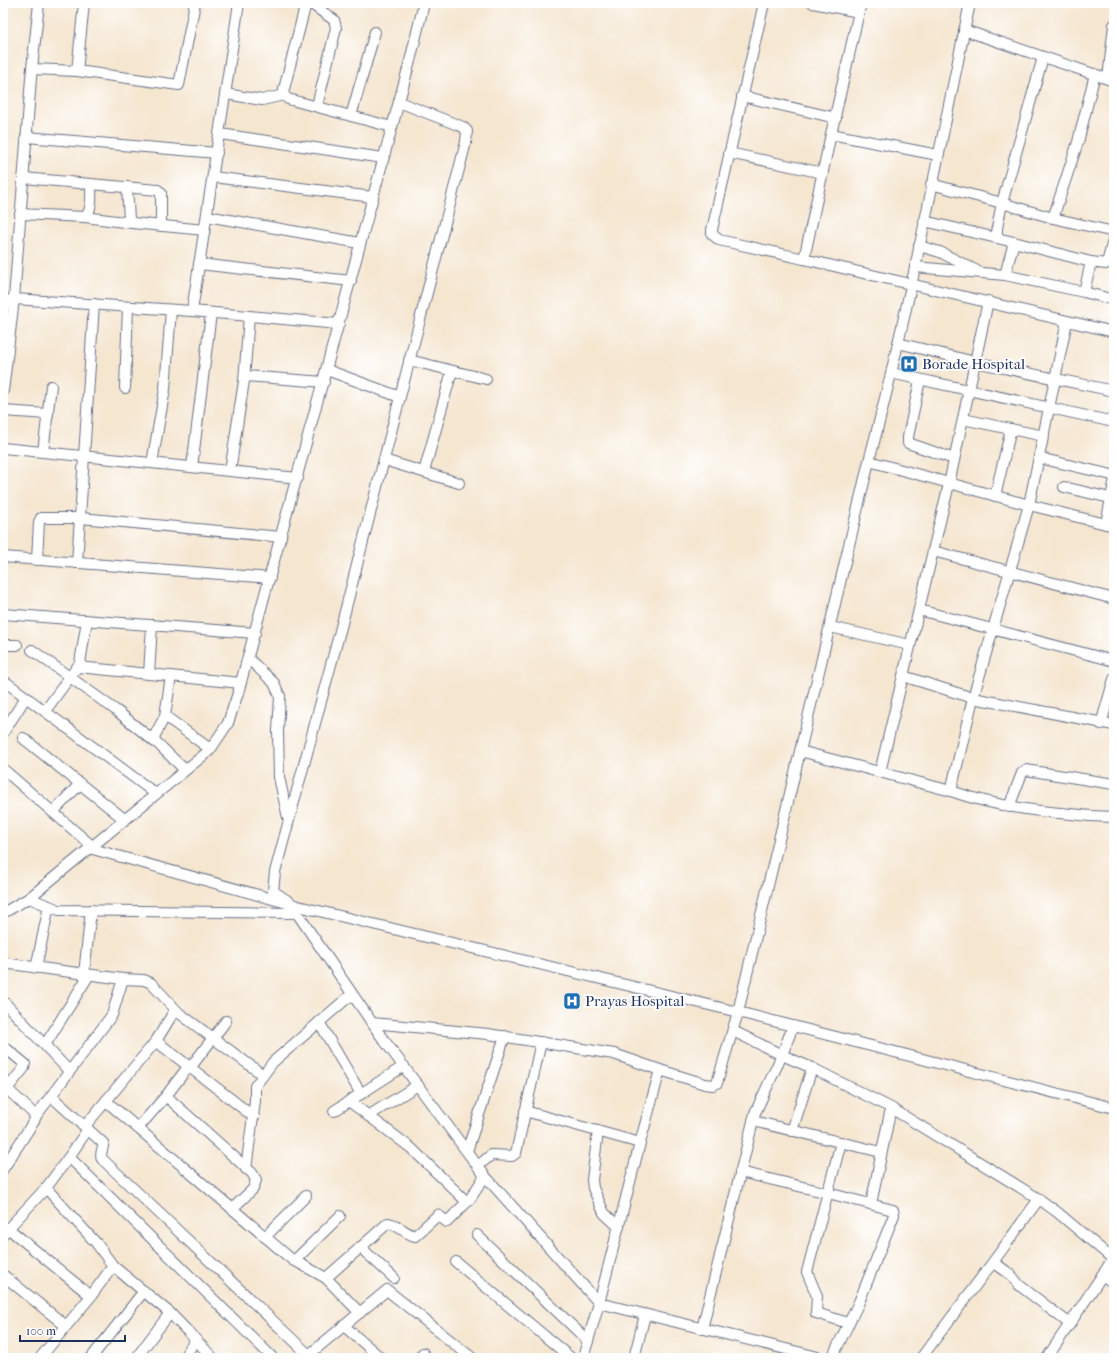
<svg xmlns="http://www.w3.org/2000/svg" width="1117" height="1361" font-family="'IM FELL French Canon',serif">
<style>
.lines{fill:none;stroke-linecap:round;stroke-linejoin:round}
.minor-casing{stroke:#676f86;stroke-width:12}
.minor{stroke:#fff;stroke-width:10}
.labels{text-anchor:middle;stroke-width:4;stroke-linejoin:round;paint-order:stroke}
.poi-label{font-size:15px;fill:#1b2f5e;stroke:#fff;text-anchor:start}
</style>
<rect width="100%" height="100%" fill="#fff"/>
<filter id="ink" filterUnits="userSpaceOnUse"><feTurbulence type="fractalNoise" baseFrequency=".025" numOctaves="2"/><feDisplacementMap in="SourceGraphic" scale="8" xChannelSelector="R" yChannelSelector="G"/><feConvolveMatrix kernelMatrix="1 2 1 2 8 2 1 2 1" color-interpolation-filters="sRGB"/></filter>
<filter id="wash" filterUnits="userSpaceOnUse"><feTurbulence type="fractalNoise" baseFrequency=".012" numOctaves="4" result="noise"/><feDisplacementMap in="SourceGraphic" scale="16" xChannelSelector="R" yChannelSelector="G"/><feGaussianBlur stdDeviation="0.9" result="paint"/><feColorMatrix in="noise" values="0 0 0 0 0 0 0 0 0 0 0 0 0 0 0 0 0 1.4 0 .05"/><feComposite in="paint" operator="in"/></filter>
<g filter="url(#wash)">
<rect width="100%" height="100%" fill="#f5e6d0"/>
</g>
<g filter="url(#ink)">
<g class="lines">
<defs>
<g id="minor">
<polyline points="39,3 31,78 14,299 192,311 339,324"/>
<path d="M306 3 284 89C283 94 284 96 288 99L392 127"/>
<polyline points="310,3 334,20 336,28 317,106"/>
<polyline points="764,3 712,230 712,234 719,240 804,259"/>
<polyline points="813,3 859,12"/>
<polyline points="861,3 831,134 804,259 1114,332"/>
<path d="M970 3C938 156 909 310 869 461L738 1012 1114 1108"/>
<polyline points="964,30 1114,81"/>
<polyline points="1043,57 1002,203 1053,218 1114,232"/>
<polyline points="32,69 77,71 84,3"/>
<polyline points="77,71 179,85 195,3"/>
<polyline points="1108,79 1114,25"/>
<polyline points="226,94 262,100 284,95"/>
<polyline points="742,96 836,118"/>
<polyline points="399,102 463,127 467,131 466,142 400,397 340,631 275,872 273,891 294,905 297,913 381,1036 485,1176 599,1303 583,1358"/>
<polyline points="351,116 375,32"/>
<polyline points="220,134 383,158"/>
<polyline points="831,134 938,155"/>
<polyline points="26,137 217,153"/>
<polyline points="729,153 823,173"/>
<polyline points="213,177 373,197"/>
<polyline points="23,178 158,190 161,193 161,226"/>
<polyline points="931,184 1002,203 997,228 997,238"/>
<polyline points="127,187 129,219 132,223 205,230"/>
<path d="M20 214 85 217C93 211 91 193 91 184"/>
<polyline points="207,216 360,243"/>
<polyline points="85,217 132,223"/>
<polyline points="1053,218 1078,142 1095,74"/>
<polyline points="924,221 1014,242"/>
<polyline points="919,246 940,252 977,271"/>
<polyline points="199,264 351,281"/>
<polyline points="915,267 1005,275 1084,292 1114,300"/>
<polyline points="1005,275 1014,242 1091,262"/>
<polyline points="1084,292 1091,262 1106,264 1107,263 1114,237"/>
<polyline points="3,302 14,299 3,391"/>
<polyline points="192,311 239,3"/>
<polyline points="898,343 975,362 1114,391"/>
<polyline points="409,360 486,379"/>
<polyline points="327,370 400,397"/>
<polyline points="891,373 1114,422"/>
<polyline points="245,376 324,382"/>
<polyline points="920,380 908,437 908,443 954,459"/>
<polyline points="125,388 128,307"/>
<polyline points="3,411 48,414"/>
<polyline points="963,419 1044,436"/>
<polyline points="3,448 298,478"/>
<polyline points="43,452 51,386"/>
<polyline points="1039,458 1112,475 1114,478"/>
<polyline points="384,460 459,483"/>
<polyline points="869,461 1029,505 1114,526"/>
<polyline points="152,463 165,389 171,310"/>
<polyline points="192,467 211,313"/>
<polyline points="230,471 244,381 249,316"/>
<polyline points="424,472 452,371"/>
<polyline points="1064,487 1114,499"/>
<polyline points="995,496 1011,429"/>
<polyline points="1106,524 1114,483"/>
<polyline points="933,551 1114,599"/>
<polyline points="3,557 270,578"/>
<polyline points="37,560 39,522 41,518 81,518 281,537"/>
<polyline points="77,563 94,304"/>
<polyline points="919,610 1114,661"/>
<polyline points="3,614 255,633"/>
<polyline points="830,627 910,645"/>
<polyline points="3,645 17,645"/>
<polyline points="32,650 117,711 155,742"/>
<polyline points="248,658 274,683 280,696 278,731 279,777 288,818"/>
<polyline points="78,667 241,683"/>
<polyline points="149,674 152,625"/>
<polyline points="171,676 165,716 155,735 154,740 185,770"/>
<polyline points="903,676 973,698 1114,725"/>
<polyline points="3,680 156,794"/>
<polyline points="45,711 80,663 87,620"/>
<polyline points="165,716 210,749"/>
<polyline points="1101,724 1114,679"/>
<polyline points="3,733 26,697"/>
<polyline points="23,738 124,819"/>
<polyline points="800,751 951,791 973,698 1029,505 1067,321"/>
<polyline points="3,769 92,846"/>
<polyline points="880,772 949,484 988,301"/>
<path d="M951 791C990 805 1030 811 1071 814 1085 816 1100 817 1114 817"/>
<polyline points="1009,807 1022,773 1026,770 1114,784"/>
<polyline points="53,812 80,784"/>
<polyline points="89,848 294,905 738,1012 717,1083 713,1085 705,1084 660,1070 640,1143 599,1303 822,1358"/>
<polyline points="29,898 59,910 297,913"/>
<polyline points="3,913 29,898 210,750 228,723 238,693 410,61 424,3"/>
<polyline points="3,963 123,979 112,1015 36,1116 3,1085"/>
<polyline points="36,968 49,906"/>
<polyline points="84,974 91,910"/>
<polyline points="123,979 144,980 151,983 179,1013 263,1075"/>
<polyline points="3,1001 69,1071"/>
<polyline points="319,1022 361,1094"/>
<polyline points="372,1023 488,1034 614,1054 660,1070"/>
<polyline points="733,1031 782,1055 812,1068 891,1108 1039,1199 1057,1212 1113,1259"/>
<polyline points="156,1041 175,1010"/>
<polyline points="45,1045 89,975"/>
<polyline points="3,1046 25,1064 24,1068 7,1089"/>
<polyline points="188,1067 166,1096 252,1173 256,1180 253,1189 232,1209"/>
<polyline points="190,1068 226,1021"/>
<path d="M51 1096 103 1143C104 1149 99 1153 102 1159L309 1355"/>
<path d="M106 1101 290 1258 326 1278 388 1223C398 1224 404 1233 415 1236L438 1215 447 1222 470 1199 485 1176"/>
<polyline points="349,1101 411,1148 467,1202"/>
<polyline points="334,1111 404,1066"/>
<polyline points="525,1111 640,1143"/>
<polyline points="368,1116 418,1085"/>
<polyline points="753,1121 881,1152"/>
<polyline points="85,1126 156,1041 254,1117"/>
<polyline points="138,1128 166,1096"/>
<polyline points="88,1129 69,1157 273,1358"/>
<polyline points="598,1131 592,1180 593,1188 604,1213 619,1227"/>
<polyline points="792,1131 812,1068"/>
<polyline points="841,1142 807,1272 817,1296 816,1313 848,1323"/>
<polyline points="467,1151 505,1036"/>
<polyline points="478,1166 491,1155 512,1156 516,1153 541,1042"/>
<polyline points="3,1169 34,1121 36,1116"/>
<polyline points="246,1169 255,1101 255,1086 273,1062 352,994"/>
<polyline points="740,1172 828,1193 893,1210 894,1215 859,1302 832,1358"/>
<polyline points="46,1188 69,1157"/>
<polyline points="871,1204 891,1108"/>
<polyline points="9,1229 91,1296"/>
<polyline points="3,1234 46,1188 97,1244 113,1266"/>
<polyline points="477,1235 588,1341"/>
<polyline points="265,1237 306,1196"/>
<polyline points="360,1247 394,1278"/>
<polyline points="294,1261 340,1216"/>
<polyline points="456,1262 571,1358"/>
<polyline points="993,1262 1010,1274 1019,1285 1070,1324"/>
<polyline points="3,1275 66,1326"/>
<polyline points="1102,1275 1114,1283"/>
<polyline points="326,1278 360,1313"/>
<polyline points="170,1313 196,1340"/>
<polyline points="344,1326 381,1358"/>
<polyline points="702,1329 755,1113 782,1055 793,1026"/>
<polyline points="40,1358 91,1296 113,1266 170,1313 136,1358"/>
<polyline points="91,1358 144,1291"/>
<polyline points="183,1358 196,1340 213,1358"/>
<polyline points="305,1358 387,1290 472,1358"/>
<polyline points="419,1358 423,1353"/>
<polyline points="634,1358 645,1315"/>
<polyline points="921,1358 993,1262 1039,1199"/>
<polyline points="1047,1358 1113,1259 1114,1255"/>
</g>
</defs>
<use href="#minor" class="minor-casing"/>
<use href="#minor" class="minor"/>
</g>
</g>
<defs>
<symbol id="hospital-square" viewBox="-11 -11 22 22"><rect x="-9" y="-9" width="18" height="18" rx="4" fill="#1f6fb2" stroke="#fff"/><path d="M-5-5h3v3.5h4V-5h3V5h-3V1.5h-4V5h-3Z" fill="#fff"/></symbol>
</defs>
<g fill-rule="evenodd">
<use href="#hospital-square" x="899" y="354" width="20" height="20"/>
<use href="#hospital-square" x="562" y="991" width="20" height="20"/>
</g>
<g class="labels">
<g class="poi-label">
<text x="922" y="369">Borade Hospital</text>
<text x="585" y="1006">Prayas Hospital</text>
</g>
</g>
<rect width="1117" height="1361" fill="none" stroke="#fff" stroke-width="16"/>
<path d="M20 1335v6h105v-6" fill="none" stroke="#1b2f5e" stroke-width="2"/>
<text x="26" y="1335" font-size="12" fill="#1b2f5e" stroke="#ffffff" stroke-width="3" paint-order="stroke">100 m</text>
</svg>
